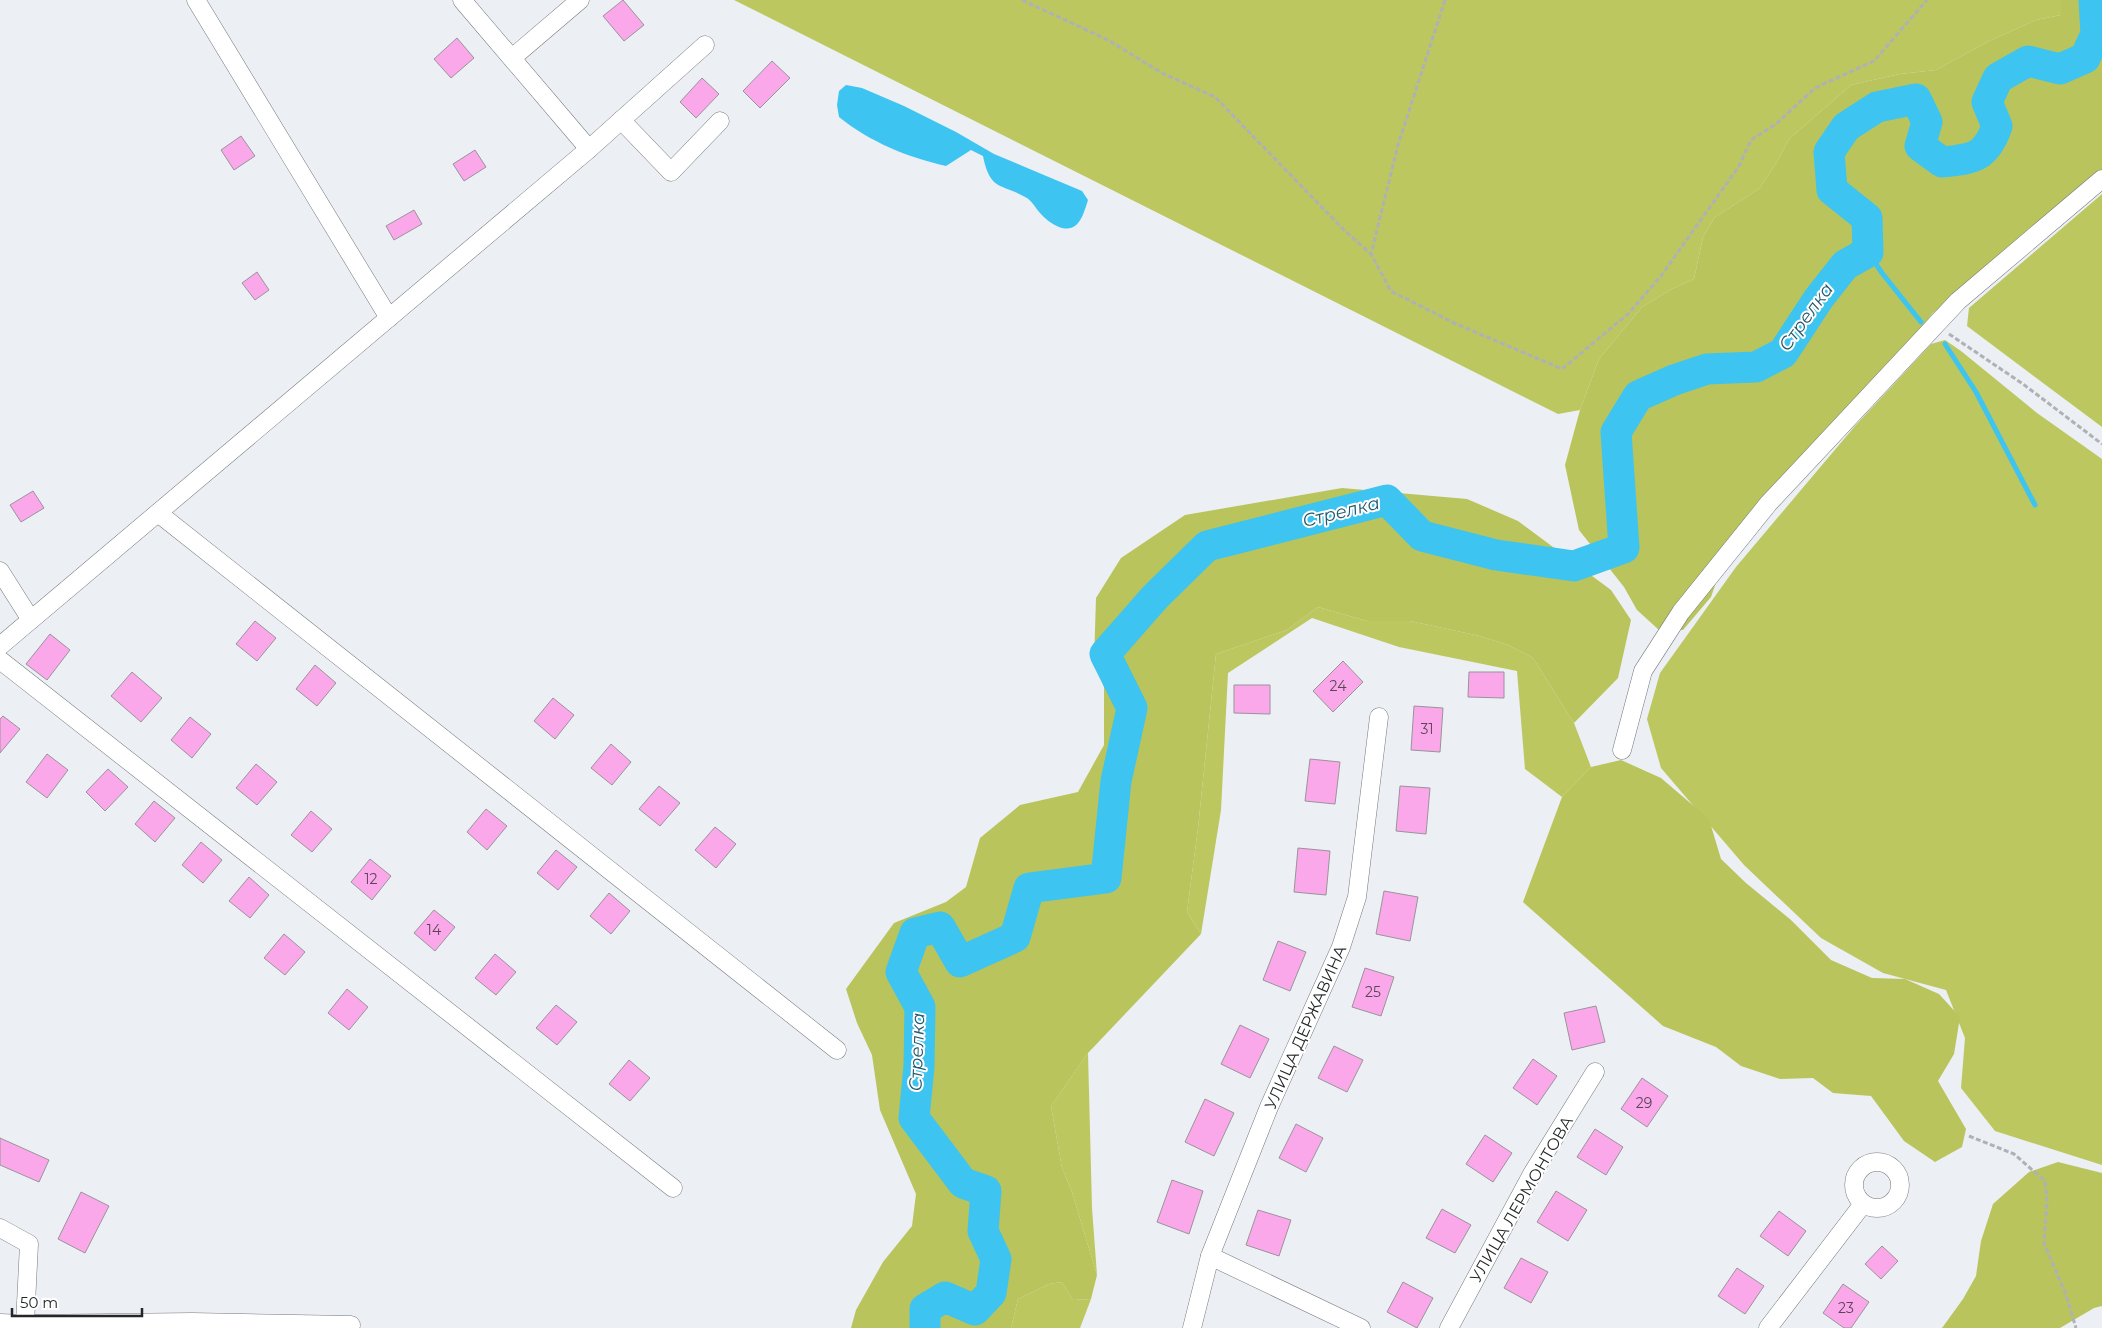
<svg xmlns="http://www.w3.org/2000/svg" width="2102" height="1328" font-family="Montserrat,sans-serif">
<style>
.green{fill:#bcc75f}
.forest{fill:#b9c45c}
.water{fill:#3dc4f1}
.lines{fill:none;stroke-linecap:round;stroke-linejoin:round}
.stream{stroke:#3dc4f1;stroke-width:5}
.river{stroke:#3dc4f1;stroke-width:31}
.building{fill:#fba8eb;stroke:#999498}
.minor-casing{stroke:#767a7e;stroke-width:19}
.path{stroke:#aeb1b5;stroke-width:3;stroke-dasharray:5 2.5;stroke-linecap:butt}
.minor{stroke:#fff;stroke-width:18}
.labels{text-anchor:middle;stroke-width:4;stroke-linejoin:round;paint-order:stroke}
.number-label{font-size:14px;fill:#5a4658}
.street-label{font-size:16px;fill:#242627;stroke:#fff}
.water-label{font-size:18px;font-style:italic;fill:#24596c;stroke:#fff}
</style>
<rect width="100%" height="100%" fill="#eceff4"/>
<g class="green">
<polygon points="734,0 2061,0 2061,15 2036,20 1989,41 1936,70 1900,74 1851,85 1789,139 1777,162 1759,189 1715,217 1703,237 1694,279 1670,290 1642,307 1599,359 1580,410 1558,414"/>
<polygon points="2102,194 2102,427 1967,326 1969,308"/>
<polygon points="1945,340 1961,351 2037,413 2102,459 2102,1165 1995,1131 1961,1088 1965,1038 1946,990 1883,973 1821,938 1744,865 1661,768 1647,719 1660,673 1736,567 1855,426 1931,344"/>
<polygon points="1318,607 1367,621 1410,621 1480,636 1508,645 1533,658 1574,723 1591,767 1562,797 1525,769 1517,671 1399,647 1312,618 1228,673 1221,810 1201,934 1187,912 1198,828 1216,654 1287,630"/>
<polygon points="1088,1053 1092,1208 1097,1275 1072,1192 1062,1168 1051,1106"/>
<polygon points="1062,1282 1073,1300 1091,1299 1080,1328 1011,1328 1018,1299 1049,1284"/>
</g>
<g class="forest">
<polygon points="2061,0 2102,0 2102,170 2012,248 1933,313 1792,489 1719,574 1711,597 1683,630 1659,630 1637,610 1624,587 1579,530 1565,465 1580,410 1599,359 1642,307 1670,290 1694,279 1703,237 1715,217 1759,189 1777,162 1789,139 1851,85 1900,74 1936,70 1989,41 2036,20 2061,15"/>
<polygon points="1342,488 1467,499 1518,521 1611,590 1631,620 1618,678 1574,723 1533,658 1508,645 1480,636 1410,621 1367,621 1318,607 1287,630 1216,654 1198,828 1187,912 1201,934 1088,1053 1051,1106 1062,1168 1072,1192 1097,1275 1091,1299 1073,1300 1062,1282 1049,1284 1018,1299 1011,1328 851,1328 856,1310 883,1262 912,1226 916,1194 880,1110 872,1055 857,1023 846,989 894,923 946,902 966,887 980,838 1020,805 1078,792 1104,745 1104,687 1094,662 1096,598 1121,558 1185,515"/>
<polygon points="1621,760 1661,778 1709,819 1721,859 1746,883 1791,920 1831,960 1872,978 1905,979 1939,994 1960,1017 1954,1054 1938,1081 1966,1129 1962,1147 1935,1162 1904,1141 1871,1096 1833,1093 1813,1078 1780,1079 1741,1066 1716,1047 1663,1026 1523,902 1562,797 1591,767"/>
<polygon points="2058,1162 2102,1173 2102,1306 2094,1308 2060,1328 1942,1328 1963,1299 1976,1276 1981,1241 1993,1204 2029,1172"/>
</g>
<path class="water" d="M846 85 862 88 904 106 956 132 994 154 1082 191 1088 200C1083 215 1079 234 1059 227 1052 224 1045 219 1040 213 1036 209 1033 202 1027 198 1002 183 990 192 983 156L971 150 946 166C907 157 870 142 839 117L837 105 839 91Z"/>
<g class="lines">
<g class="stream">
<polyline points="1868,252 1882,273 1921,322"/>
<polyline points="1945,344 1976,392 2035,505"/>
</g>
<path class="river" d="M925 1328V1309L945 1297 975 1310 991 1293 996 1259 983 1231 986 1191 963 1183 914 1118 919 1066 920 1007 901 972 915 933 940 927 960 962 1015 937 1029 888 1106 878 1116 781 1132 708 1105 654 1155 597 1207 546 1387 500 1422 536 1496 555 1574 566 1624 548 1616 432 1638 396 1674 380 1707 369 1756 367 1783 353 1819 298 1845 265 1868 252 1867 218 1832 190 1829 152 1846 127 1877 107 1916 99 1927 122 1920 146 1942 162C1973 159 1986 158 1997 126L1987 102 1998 78 2028 61 2060 69 2085 58 2096 34 2094 0"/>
</g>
<g class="building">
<polygon points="623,0 644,25 624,41 603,16"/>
<polygon points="457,38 474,58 451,78 434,59"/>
<polygon points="772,61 790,78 760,108 743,91"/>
<polygon points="702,78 719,94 696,118 680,102"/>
<polygon points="241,136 255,156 234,170 221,150"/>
<polygon points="475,150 486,167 464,181 453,164"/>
<polygon points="414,210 422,224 394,240 386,226"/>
<polygon points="257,272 269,290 255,300 242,283"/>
<polygon points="33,491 44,508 21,522 10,505"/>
<polygon points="255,621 276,638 257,661 236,644"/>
<polygon points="50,634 70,650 47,680 26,664"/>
<polygon points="1343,661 1363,682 1333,712 1313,691"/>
<polygon points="315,665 336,683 317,706 296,689"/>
<polygon points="132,672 162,698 141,722 111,696"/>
<polygon points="1469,672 1504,672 1504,698 1468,697"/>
<polygon points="1234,685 1270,685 1270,714 1234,713"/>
<polygon points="553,698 574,715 555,739 534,721"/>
<polygon points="1414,706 1443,708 1440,752 1411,750"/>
<polygon points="3,716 20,729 0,753 0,719"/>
<polygon points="190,717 211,734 192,758 171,740"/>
<polygon points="611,744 631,762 612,785 591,768"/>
<polygon points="47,754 68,770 47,798 26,782"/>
<polygon points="1310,759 1340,762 1335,804 1305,801"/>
<polygon points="256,764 277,782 257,805 236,788"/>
<polygon points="108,769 128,787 105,811 86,792"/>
<polygon points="659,786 680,803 660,826 639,809"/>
<polygon points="1400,786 1430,788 1426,834 1396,831"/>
<polygon points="154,801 175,818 155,842 135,824"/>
<polygon points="486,809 507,826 487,850 467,832"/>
<polygon points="311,811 332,829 312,852 291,835"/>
<polygon points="715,827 736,844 716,868 695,850"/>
<polygon points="201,842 222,860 203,883 182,865"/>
<polygon points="1298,848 1330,851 1326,895 1294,892"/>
<polygon points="556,850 577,867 558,890 537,873"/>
<polygon points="370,859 391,876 372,900 351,882"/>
<polygon points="249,877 269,895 250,918 229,901"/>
<polygon points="1384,891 1418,897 1410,941 1376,934"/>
<polygon points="609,893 630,911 611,934 590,916"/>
<polygon points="434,910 455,927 435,951 414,933"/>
<polygon points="284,934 305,952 285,975 264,958"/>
<polygon points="1278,941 1306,952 1290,991 1263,980"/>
<polygon points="495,954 516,972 496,995 475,978"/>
<polygon points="1365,968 1394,977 1381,1016 1352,1007"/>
<polygon points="347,989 368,1007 349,1030 328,1013"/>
<polygon points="556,1005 577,1022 557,1045 536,1028"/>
<polygon points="1596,1006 1605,1042 1572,1050 1564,1013"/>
<polygon points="1240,1025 1269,1039 1250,1078 1221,1064"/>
<polygon points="1334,1046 1363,1060 1347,1092 1318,1078"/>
<polygon points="1533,1059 1557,1076 1537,1105 1513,1088"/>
<polygon points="629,1060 650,1078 630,1101 609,1084"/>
<polygon points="1642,1078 1668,1096 1647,1127 1621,1109"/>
<polygon points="1205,1099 1234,1113 1214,1156 1185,1142"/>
<polygon points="1296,1124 1323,1138 1306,1172 1279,1158"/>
<polygon points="1595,1129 1623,1147 1606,1175 1577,1157"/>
<polygon points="1485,1135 1512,1153 1493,1182 1466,1164"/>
<polygon points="0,1138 49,1160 39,1182 0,1165"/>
<polygon points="1172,1180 1203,1191 1189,1234 1157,1222"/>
<polygon points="1556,1191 1587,1210 1568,1241 1537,1222"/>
<polygon points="81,1192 109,1206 85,1253 58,1239"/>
<polygon points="1442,1209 1471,1225 1455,1253 1426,1238"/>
<polygon points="1258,1210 1291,1220 1279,1256 1246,1245"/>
<polygon points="1779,1211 1806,1231 1788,1256 1760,1236"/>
<polygon points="1882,1246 1898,1261 1881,1279 1865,1264"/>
<polygon points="1521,1258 1548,1272 1531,1303 1504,1288"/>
<polygon points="1737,1268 1764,1286 1745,1314 1718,1296"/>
<polygon points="1403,1282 1433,1298 1417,1328 1387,1312"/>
<polygon points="1843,1284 1869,1302 1851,1328 1844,1328 1823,1313"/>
</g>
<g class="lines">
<defs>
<g id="minor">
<polyline points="196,0 389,318"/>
<polyline points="462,0 589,149"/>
<polyline points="512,58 580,0"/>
<polyline points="621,120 671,172 720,121"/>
<polyline points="158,513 837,1050"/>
<polyline points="0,571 31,620"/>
<polyline points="0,646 589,149 705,45"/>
<polyline points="0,660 673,1188"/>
<polyline points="1622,750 1643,671 1681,612 1768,504 1958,301 2102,179"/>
<circle cx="1877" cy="1185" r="23"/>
<polyline points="0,1228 29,1244 25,1324"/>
<polyline points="1210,1256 1361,1328"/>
<polyline points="0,1323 25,1324 192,1322 351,1325"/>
<polyline points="1192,1328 1210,1256 1269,1107 1341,947 1357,897 1379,717"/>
<polyline points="1449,1328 1532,1174 1595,1072"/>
<polyline points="1768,1328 1863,1204"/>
</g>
</defs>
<use href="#minor" class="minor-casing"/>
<g class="path">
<polyline points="1022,0 1108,40 1162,73 1215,97 1344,230 1371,254"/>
<polyline points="1445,0 1398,145 1371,254 1391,291 1454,323 1562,369 1628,314 1661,276 1739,166 1751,140 1776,124 1815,88 1874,61 1927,0"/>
<polyline points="1949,334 2023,384 2102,444"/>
<polyline points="1969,1136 2014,1154 2045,1181 2047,1201 2044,1243 2066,1295 2076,1328"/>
</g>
<use href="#minor" class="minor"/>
</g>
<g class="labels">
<g class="number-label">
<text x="1338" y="691">24</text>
<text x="1427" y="734">31</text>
<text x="371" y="884">12</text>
<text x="434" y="935">14</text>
<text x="1373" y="997">25</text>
<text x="1644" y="1108">29</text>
<text x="1846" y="1313">23</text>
</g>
<g class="street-label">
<text transform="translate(1305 1027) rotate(-66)" y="6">УЛИЦА ДЕРЖАВИНА</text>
<text transform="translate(1521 1199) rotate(-60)" y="6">УЛИЦА ЛЕРМОНТОВА</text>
</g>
<g class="water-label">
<text transform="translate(1806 317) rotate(-54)" y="6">Стрелка</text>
<text transform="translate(1341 512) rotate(-14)" y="6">Стрелка</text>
<text transform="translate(917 1052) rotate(-88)" y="6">Стрелка</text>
</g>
</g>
<path d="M12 1308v8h130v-8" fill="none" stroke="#242627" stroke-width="2.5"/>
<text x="20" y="1308" font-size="15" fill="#242627" stroke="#ffffff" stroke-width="4" paint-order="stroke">50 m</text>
</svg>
